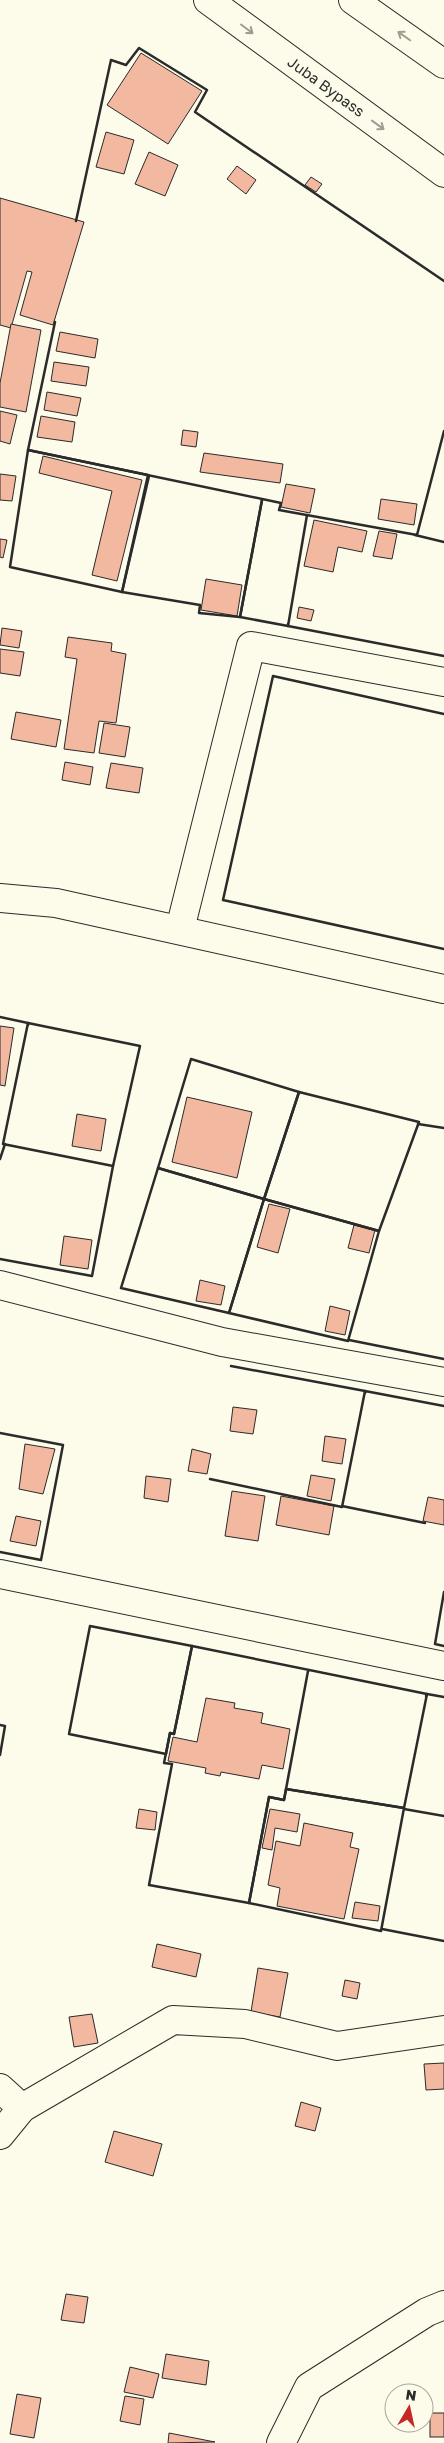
<svg xmlns="http://www.w3.org/2000/svg" width="444" height="2443" font-family="'Golos Text',sans-serif">
<style>
.building{fill:#f2b8a0;stroke:#2b2b2b}
.lines{fill:none;stroke-linecap:round;stroke-linejoin:round}
.street-casing{stroke:#2b2b2b;stroke-width:30}
.primary-casing{stroke:#2b2b2b;stroke-width:30}
.street{stroke:#fdfbea;stroke-width:28}
.primary{stroke:#fdfbea;stroke-width:28}
.wall{stroke:#2b2b2b;stroke-width:2.5}
.oneway{stroke:#9e9d94}
.labels{text-anchor:middle;stroke-width:4;stroke-linejoin:round;paint-order:stroke}
.street-label{font-size:15px;fill:#2b2b2b;stroke:#fdfbea}
</style>
<rect width="100%" height="100%" fill="#fdfbea"/>
<g class="building">
<polygon points="141,53 202,91 168,144 107,105"/>
<polygon points="106,132 134,140 124,174 96,167"/>
<polygon points="149,152 178,165 165,196 135,184"/>
<polygon points="237,166 256,180 246,194 227,179"/>
<polygon points="311,177 322,184 316,192 305,185"/>
<polygon points="0,198 84,222 53,325 20,315 32,272 27,271 11,328 0,325"/>
<polygon points="11,324 41,330 26,412 0,407 0,383"/>
<polygon points="60,332 98,339 95,358 56,351"/>
<polygon points="54,362 89,367 86,386 51,381"/>
<polygon points="47,392 81,398 77,416 44,410"/>
<polygon points="0,411 17,415 10,444 0,441"/>
<polygon points="41,416 75,422 72,442 37,437"/>
<polygon points="183,430 198,432 196,447 181,445"/>
<polygon points="204,453 283,464 280,483 200,472"/>
<polygon points="43,456 142,480 117,581 92,575 112,491 39,473"/>
<polygon points="0,474 16,476 12,501 0,500"/>
<polygon points="286,484 315,489 310,513 281,507"/>
<polygon points="381,499 417,504 414,525 378,519"/>
<polygon points="314,520 367,531 362,552 338,547 333,572 304,566"/>
<polygon points="379,531 397,534 392,559 373,556"/>
<polygon points="0,539 7,540 3,558 0,557"/>
<polygon points="206,579 242,585 237,616 201,610"/>
<polygon points="299,607 314,610 311,621 297,618"/>
<polygon points="2,628 22,631 19,648 0,645"/>
<polygon points="68,637 112,643 111,651 126,654 116,723 99,721 94,753 64,749 77,659 65,657"/>
<polygon points="0,649 24,652 20,676 0,673"/>
<polygon points="16,712 61,720 56,747 11,739"/>
<polygon points="104,723 130,727 125,757 99,753"/>
<polygon points="65,762 93,767 90,785 62,780"/>
<polygon points="111,763 143,768 139,793 106,788"/>
<polygon points="0,1026 14,1028 5,1086 0,1085"/>
<polygon points="187,1097 252,1112 237,1178 172,1162"/>
<polygon points="77,1114 106,1119 101,1151 72,1146"/>
<polygon points="269,1204 290,1209 278,1253 257,1247"/>
<polygon points="354,1225 375,1230 369,1253 348,1248"/>
<polygon points="64,1236 92,1240 88,1269 60,1265"/>
<polygon points="200,1280 225,1286 221,1305 196,1301"/>
<polygon points="330,1306 350,1311 345,1335 325,1331"/>
<polygon points="233,1407 257,1410 253,1434 230,1431"/>
<polygon points="325,1436 346,1439 342,1464 322,1461"/>
<polygon points="25,1444 55,1449 43,1494 19,1489"/>
<polygon points="192,1449 211,1454 207,1474 188,1471"/>
<polygon points="311,1475 335,1479 331,1501 307,1496"/>
<polygon points="146,1476 171,1479 168,1502 144,1498"/>
<polygon points="232,1491 265,1496 258,1541 225,1536"/>
<polygon points="281,1496 334,1506 329,1535 276,1525"/>
<polygon points="428,1497 444,1500 444,1525 423,1521"/>
<polygon points="16,1516 41,1521 36,1546 10,1541"/>
<polygon points="206,1698 235,1703 234,1708 263,1713 261,1723 290,1729 283,1769 262,1765 259,1779 221,1772 220,1776 205,1773 206,1768 168,1761 173,1737 197,1742"/>
<polygon points="139,1809 157,1812 155,1830 136,1828"/>
<polygon points="270,1809 300,1814 297,1832 275,1828 272,1850 262,1848"/>
<polygon points="304,1823 353,1833 350,1847 359,1849 344,1919 277,1906 280,1888 268,1885 276,1841 300,1846"/>
<polygon points="355,1902 380,1906 378,1921 352,1918"/>
<polygon points="157,1944 201,1954 196,1977 152,1967"/>
<polygon points="258,1968 288,1973 280,2017 251,2012"/>
<polygon points="345,1980 360,1983 357,1999 342,1996"/>
<polygon points="92,2014 98,2043 74,2047 69,2017"/>
<polygon points="444,2063 444,2089 426,2090 424,2064"/>
<polygon points="301,2102 321,2108 315,2131 295,2126"/>
<polygon points="114,2131 162,2144 153,2176 105,2162"/>
<polygon points="66,2294 88,2297 84,2323 61,2320"/>
<polygon points="166,2354 209,2361 206,2385 162,2378"/>
<polygon points="130,2367 159,2374 153,2398 124,2392"/>
<polygon points="17,2394 41,2398 34,2438 10,2434"/>
<polygon points="125,2396 144,2399 140,2425 120,2421"/>
<rect x="430" y="2413" width="14" height="24"/>
<polygon points="169,2433 215,2442 168,2443"/>
</g>
<g class="lines">
<defs>
<g id="street">
<polyline points="0,898 56,903 444,989"/>
<polyline points="180,929 251,646 444,682"/>
<polyline points="0,1285 222,1342 444,1382"/>
<polyline points="0,1574 444,1666"/>
<polyline points="0,2088 22,2108"/>
<polyline points="0,2135 22,2108 173,2020 245,2024 337,2046 444,2030"/>
<polyline points="281,2443 309,2387 427,2312 444,2305"/>
</g>
<g id="primary">
<polyline points="208,0 444,173"/>
<polyline points="353,0 444,64"/>
</g>
</defs>
<use href="#street" class="street-casing"/>
<use href="#primary" class="primary-casing"/>
<use href="#street" class="street"/>
<use href="#primary" class="primary"/>
<g class="wall">
<polyline points="76,221 111,60 126,65 139,48 207,90 195,112 444,281"/>
<polyline points="55,322 28,450 281,503 279,510 417,535 444,431"/>
<polygon points="28,450 148,475 122,592 10,567"/>
<polyline points="149,476 122,592 200,605 199,613 240,617 262,500"/>
<polyline points="262,500 240,617 288,626 307,515"/>
<polyline points="415,535 444,542"/>
<polyline points="288,624 288,626 444,656"/>
<polyline points="444,714 273,676 223,900 444,949"/>
<polyline points="0,1017 28,1023 28,1025"/>
<polygon points="28,1023 140,1046 113,1166 3,1144"/>
<polygon points="191,1059 299,1092 264,1199 158,1168"/>
<polygon points="299,1092 419,1122 379,1231 264,1199"/>
<polyline points="418,1124 444,1128"/>
<polyline points="0,1159 5,1144"/>
<polygon points="158,1168 264,1199 229,1313 121,1288"/>
<polygon points="264,1199 379,1231 348,1341 229,1313"/>
<polyline points="0,1259 92,1276 113,1166"/>
<polyline points="349,1340 444,1359"/>
<polyline points="365,1393 365,1391 444,1406"/>
<polyline points="0,1433 63,1445 41,1560 0,1552"/>
<polyline points="210,1479 342,1507 365,1391 231,1366"/>
<polyline points="342,1506 425,1523"/>
<polyline points="444,1592 435,1644 444,1646"/>
<polygon points="90,1626 192,1646 174,1734 170,1733 166,1754 69,1734"/>
<polyline points="308,1671 284,1800 269,1797 249,1903 149,1885 172,1764 164,1763 170,1733 174,1734 192,1646 427,1694 404,1808 286,1789 308,1671"/>
<polyline points="426,1696 427,1694 444,1697"/>
<polyline points="0,1725 5,1726 0,1755"/>
<polygon points="286,1789 404,1808 381,1931 249,1903 269,1797 284,1800"/>
<polyline points="404,1809 444,1816"/>
<polyline points="382,1929 444,1941"/>
</g>
</g>
<defs><path id="oneway-shaft" d="M-6 0H5M1.5-3L5.5 0L1.5 3" fill="none" stroke-width="1.6" stroke-linecap="round" stroke-linejoin="round" transform="scale(1.25)"/></defs>
<g class="oneway">
<use href="#oneway-shaft" transform="translate(247 29) rotate(37)"/>
<use href="#oneway-shaft" transform="translate(404 36) rotate(-145)"/>
<use href="#oneway-shaft" transform="translate(378 125) rotate(36)"/>
</g>
<g class="labels">
<g class="street-label">
<text transform="translate(326 87) rotate(36)" y="5">Juba Bypass</text>
</g>
</g>
<g transform="translate(409 2408) rotate(9)"><circle r="24" fill="#fdfbea" stroke="#a9a89e"/>
<path d="M0-4L9 19L0 12L-9 19Z" fill="#c62828"/>
<text y="-8" font-size="14" font-weight="bold" text-anchor="middle" fill="#2b2b2b">N</text>
</g>
</svg>
